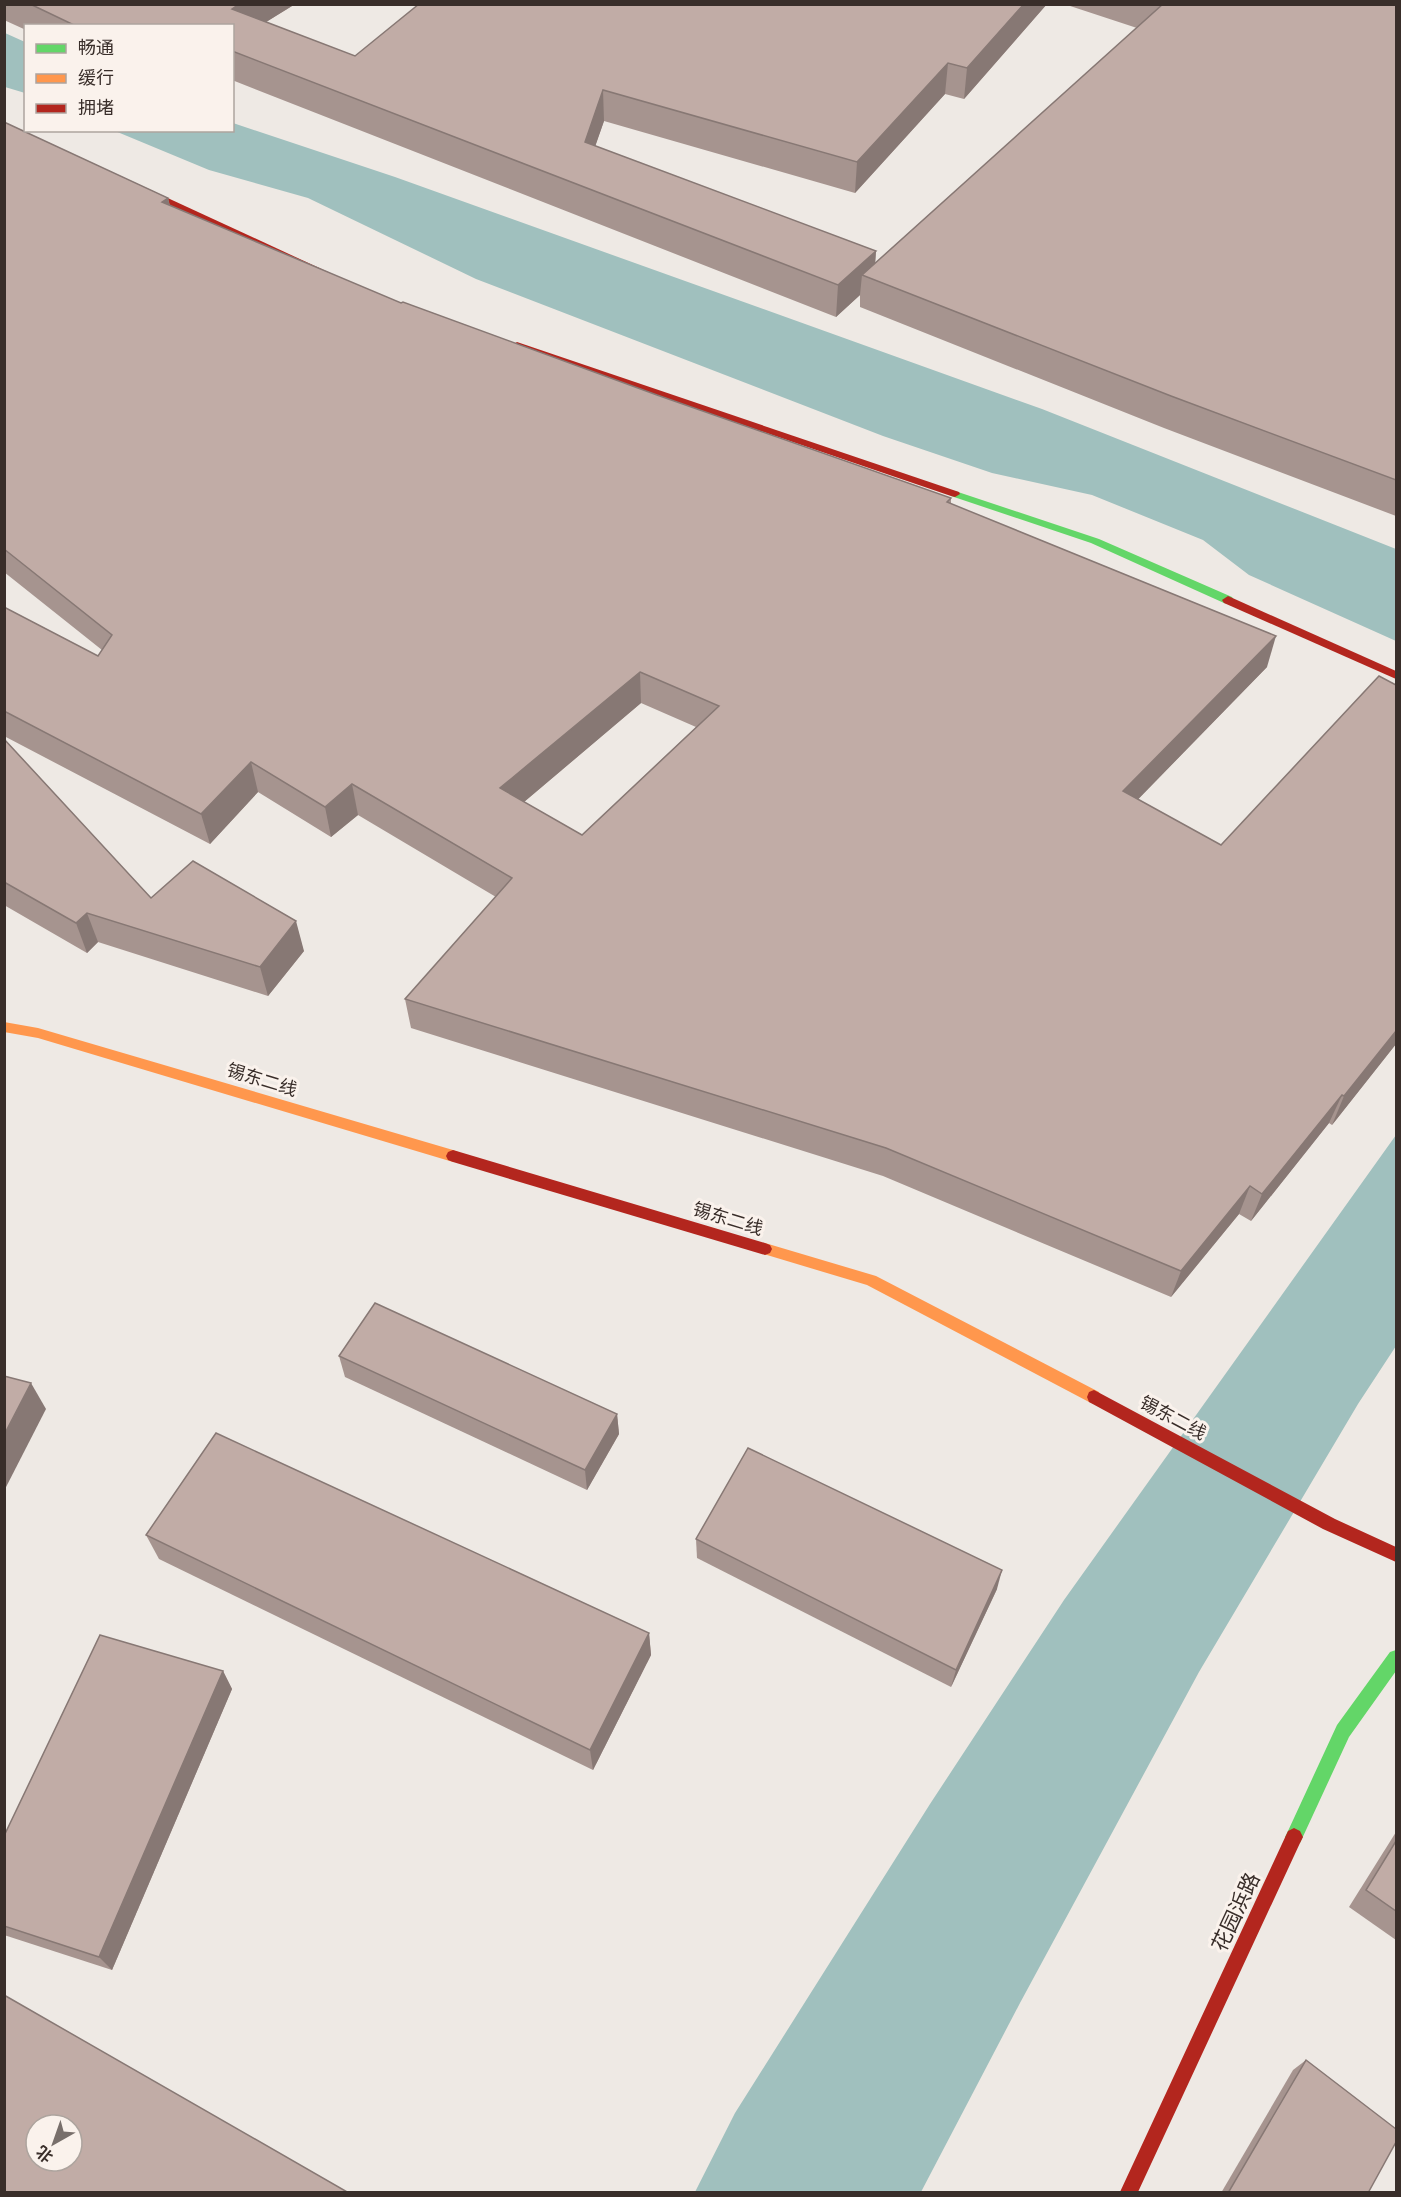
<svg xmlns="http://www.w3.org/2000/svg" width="1401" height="2197" font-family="'Space Grotesk','Noto Sans SC',sans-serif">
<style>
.water{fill:#a0c0be}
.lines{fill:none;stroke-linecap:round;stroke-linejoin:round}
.fast{fill:#63d668;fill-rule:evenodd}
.slow{fill:#ff974d;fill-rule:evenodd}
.jam{fill:#b3261e;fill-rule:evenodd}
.wall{fill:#a6948f;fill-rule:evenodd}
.shaded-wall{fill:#877874}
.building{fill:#c1aca6;stroke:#877874;stroke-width:1.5;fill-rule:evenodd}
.labels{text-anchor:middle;stroke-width:6;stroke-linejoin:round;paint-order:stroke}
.street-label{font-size:18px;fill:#392e2a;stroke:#faf2ec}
.near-street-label{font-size:21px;fill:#392e2a;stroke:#faf2ec}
</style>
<rect width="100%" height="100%" fill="#eee9e4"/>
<g class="water">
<polygon points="5,33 25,42 25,93 5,87"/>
<polygon points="233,123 395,177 1042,409 1396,549 1396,641 1249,575 1203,540 1092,495 992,473 883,436 476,279 308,198 209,170 115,131 232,130"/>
<polygon points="1396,1135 1396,1346 1358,1404 1199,1672 1020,2003 921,2192 695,2192 735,2113 930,1804 1064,1600"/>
</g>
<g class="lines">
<g class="fast">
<polygon points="955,491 1099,539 1232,597 1234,600 1228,604 1224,603 1091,543 951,496 950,494"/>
<polygon points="1396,1650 1396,1671 1349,1737 1300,1843 1294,1846 1288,1843 1285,1837 1288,1831 1337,1725 1390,1652"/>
</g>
<g class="slow">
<polygon points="4,1022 38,1028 453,1150 458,1152 460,1156 458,1160 453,1162 38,1038 4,1032"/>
<polygon points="765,1243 876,1276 1099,1392 1101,1397 1099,1402 1094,1404 1089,1402 867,1285 760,1253 758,1249 760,1245"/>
</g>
<g class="jam">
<polygon points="127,182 133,182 328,272 320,274 127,186"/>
<polygon points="517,342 959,492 960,494 955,497 951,496 514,347 512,345"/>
<polygon points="1228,596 1396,671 1396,679 1224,603 1222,600"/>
<polygon points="453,1150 765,1243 770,1245 772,1249 770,1253 765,1255 453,1162 448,1160 446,1156 448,1152"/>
<polygon points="1094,1390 1335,1519 1396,1547 1396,1562 1323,1529 1089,1402 1087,1397 1089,1392"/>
<polygon points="1294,1828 1300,1831 1303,1837 1300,1843 1138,2192 1120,2192 1288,1831"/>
</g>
</g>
<g class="wall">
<polygon points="4,4 291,4 292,6 266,22 355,56 1047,4 964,99 945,94 855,193 604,121 595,146 876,251 875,263 1137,28 1064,4 1396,4 1396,516 1164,428 860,307 860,295 836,317 232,80 232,26 26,26 26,30 4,20"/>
<path d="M4 122 168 198 170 206 401 303 657 395 951 498V504L1267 667 1138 799 1396 1044 1332 1125 1329 1123 1251 1221 1239 1214 1171 1297 883 1176 411 1028 405 999 496 897 358 815 331 837 258 792 210 844 4 736V607L98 656 102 650 4 572ZM641 703 696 727 582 835 524 802Z"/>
<polygon points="4,739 151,898 304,951 268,996 98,942 87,953 4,905"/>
<polygon points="339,1356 617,1414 619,1434 587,1490 345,1377"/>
<polygon points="146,1535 649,1633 651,1655 593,1770 159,1559"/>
<polygon points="696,1539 997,1589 951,1687 697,1558"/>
<polygon points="223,1671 232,1689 112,1970 4,1935 4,1836"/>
<polygon points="1396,1832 1396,1940 1349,1907"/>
<polygon points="1306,2060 1368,2193 1221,2193 1293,2070"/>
</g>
<g class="shaded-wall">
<polygon points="239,4 291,4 292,6 237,40 232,9"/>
<polygon points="1024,4 1047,4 964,99 967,68"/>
<polygon points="948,63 945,94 855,193 857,162"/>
<polygon points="603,90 604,121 586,173 585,142"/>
<polygon points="168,198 175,229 162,202"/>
<polygon points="876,251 874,280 862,275 860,295 836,317 838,285"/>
<polygon points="1276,636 1267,667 1116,822 1123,791"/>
<polygon points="640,672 641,703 504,819 500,788"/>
<polygon points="251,762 258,792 210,844 201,814"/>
<polygon points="352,784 358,815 331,837 325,807"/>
<polygon points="87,913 98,942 87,953 76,923"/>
<polygon points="296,921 304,951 268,996 260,967"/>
<polygon points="1396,1031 1396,1044 1332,1125 1344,1096"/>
<polygon points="1342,1095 1329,1123 1251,1221 1262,1194"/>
<polygon points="1250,1186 1239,1214 1171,1297 1181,1271"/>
<polygon points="31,1383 46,1409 4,1491 4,1435"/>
<polygon points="617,1414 619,1434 587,1490 585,1470"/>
<polygon points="1002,1570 997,1589 951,1687 956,1670"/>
<polygon points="649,1633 651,1655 593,1770 590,1750"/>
<polygon points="223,1671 232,1689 112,1970 99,1957"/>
</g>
<g class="building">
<polygon points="30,4 239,4 232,9 355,56 419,4 1024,4 967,68 948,63 857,162 603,90 585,142 876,251 838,285 232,51 232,26 76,26"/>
<polygon points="1163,4 1396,4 1396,480 1171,396 862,275"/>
<path d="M4 122 168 198 162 202 401 303 403 302 657 395 951 498 947 502 1276 636 1123 791 1221 845 1379 676 1396 685V1031L1344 1096 1342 1095 1262 1194 1250 1186 1181 1271 886 1148 405 999 512 878 352 784 325 807 251 762 201 814 4 711V607L98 656 112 635 4 549ZM640 672 719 706 582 835 500 788Z"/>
<polygon points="4,739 151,898 193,861 296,921 260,967 87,913 76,923 4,882"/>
<polygon points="375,1303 617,1414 585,1470 339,1356"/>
<polygon points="4,1376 31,1383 4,1435"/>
<polygon points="216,1433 649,1633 590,1750 146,1535"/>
<polygon points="748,1448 1002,1570 956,1670 696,1539"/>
<polygon points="100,1635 223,1671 99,1957 4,1926 4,1836"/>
<polygon points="1396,1841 1396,1911 1366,1890"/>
<path d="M4 1995 349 2193H4ZM36 2125H72V2161H36Z"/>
<polygon points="1306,2060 1396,2129 1396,2142 1368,2193 1228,2193"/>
</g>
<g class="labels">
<g class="street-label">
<text transform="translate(262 1080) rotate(17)" y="6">锡东二线</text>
<text transform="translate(728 1219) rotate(17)" y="6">锡东二线</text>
<text transform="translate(1173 1418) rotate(28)" y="6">锡东二线</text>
</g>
<g class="near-street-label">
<text transform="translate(1236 1912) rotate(-65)" y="7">花园浜路</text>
</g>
</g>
<rect width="1401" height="2197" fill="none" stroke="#392e2a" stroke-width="12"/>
<rect x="24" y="24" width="210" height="108" fill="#faf2ec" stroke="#ada49e" stroke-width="1.5"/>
<rect x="36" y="44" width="30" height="9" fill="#63d668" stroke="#ada49e" stroke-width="1.5"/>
<text x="78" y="54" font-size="18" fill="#392e2a">畅通</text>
<rect x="36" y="74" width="30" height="9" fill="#ff974d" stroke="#ada49e" stroke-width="1.5"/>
<text x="78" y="84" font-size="18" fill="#392e2a">缓行</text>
<rect x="36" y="104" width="30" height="9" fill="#b3261e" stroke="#ada49e" stroke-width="1.5"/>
<text x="78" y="114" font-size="18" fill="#392e2a">拥堵</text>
<g transform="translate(54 2143) rotate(220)"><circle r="28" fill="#faf2ec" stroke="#ada49e" stroke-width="1.5"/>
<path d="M0-4.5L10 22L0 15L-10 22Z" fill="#786f6b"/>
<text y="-9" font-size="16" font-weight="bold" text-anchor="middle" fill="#392e2a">北</text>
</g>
</svg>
